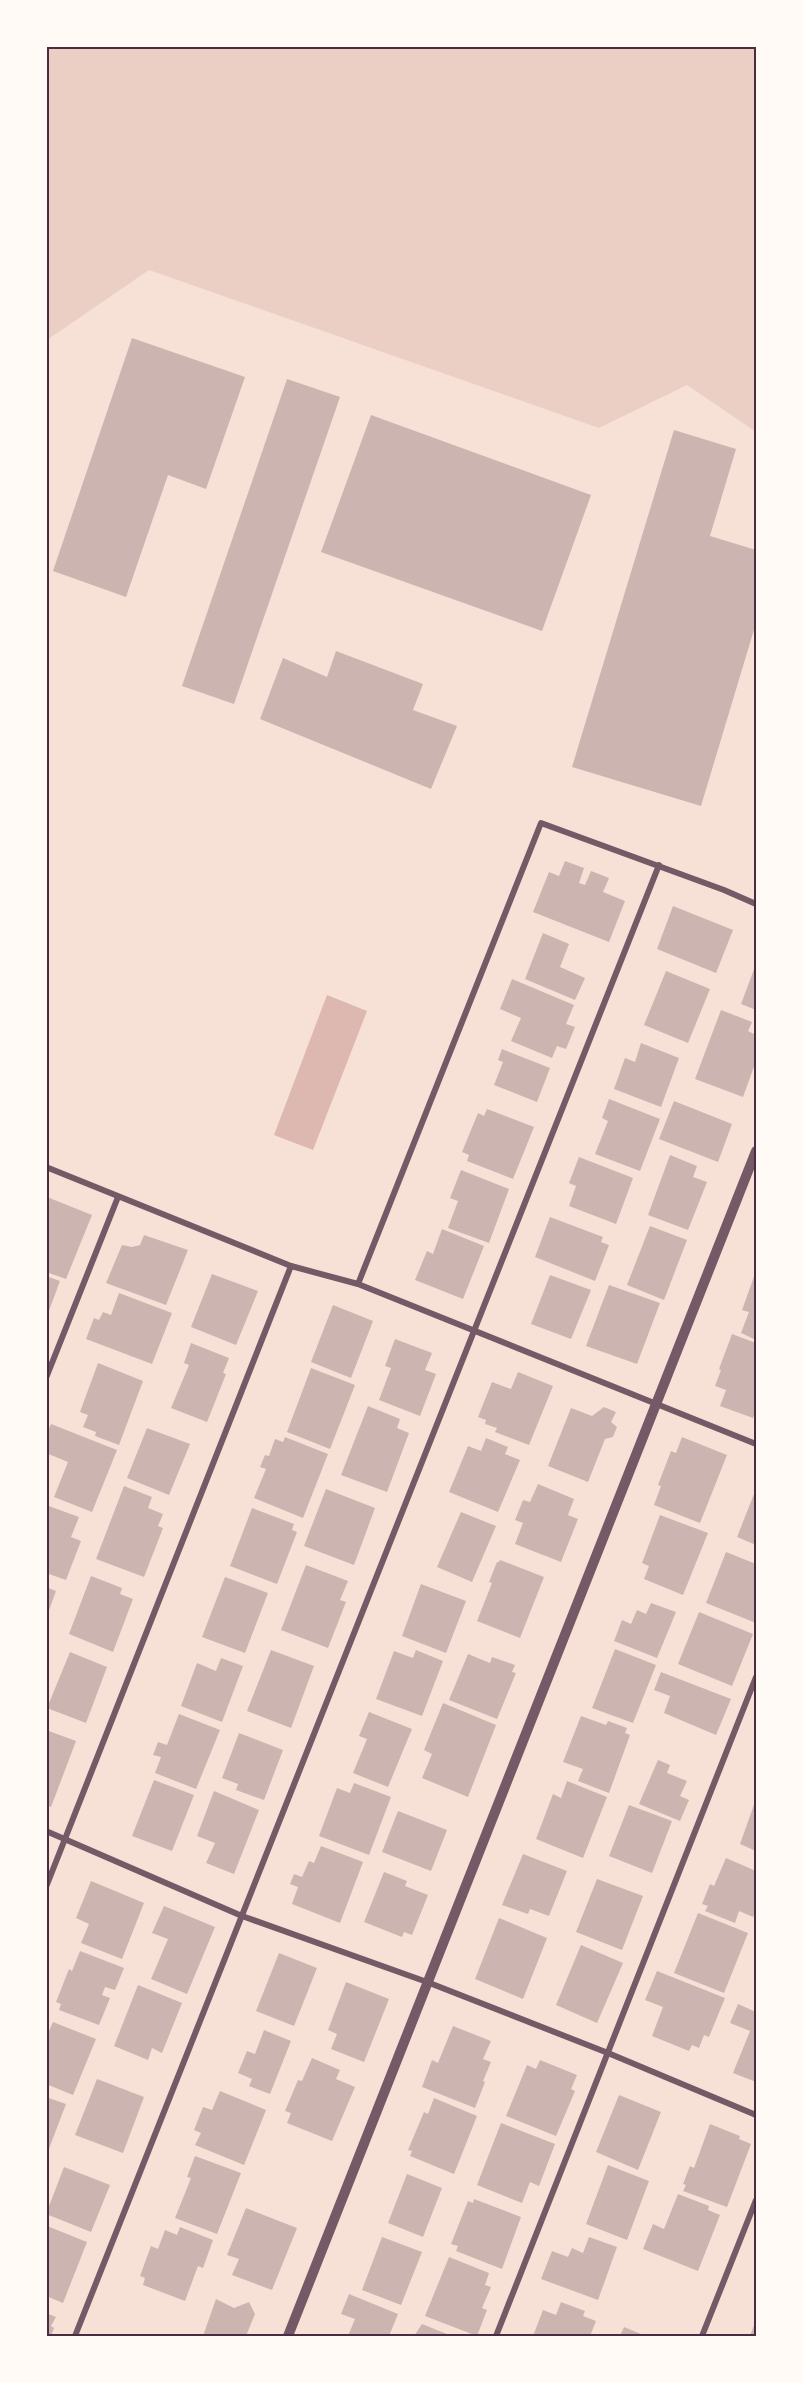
<svg xmlns="http://www.w3.org/2000/svg" width="803" height="2383" font-family="'Alegreya Sans',sans-serif">
<style>
.green{fill:#ebcfc5}
.water{fill:#dcb8b0}
.building{fill:#ccb4b1}
.lines{fill:none;stroke-linecap:round;stroke-linejoin:round}
.minor{stroke:#755966;stroke-width:6}
.tertiary{stroke:#755966;stroke-width:10}
.neatline{fill:none;stroke:#4a2c40;stroke-width:2}
</style>
<rect width="100%" height="100%" fill="#f7e1d7"/>
<polygon class="green" points="47,46 756,47 756,432 687,385 599,428 149,270 47,340"/>
<polygon class="water" points="327,995 367,1011 313,1150 274,1135"/>
<g class="building">
<polygon points="132,338 245,377 206,489 168,475 126,597 53,571"/>
<polygon points="287,379 340,397 234,704 182,686"/>
<polygon points="371,415 591,495 542,631 321,552"/>
<polygon points="674,430 736,449 710,536 756,550 756,623 701,806 572,767"/>
<polygon points="336,651 423,684 413,710 457,726 431,789 260,719 283,658 327,677"/>
<polygon points="565,861 584,868 579,883 585,885 591,871 609,878 603,892 625,901 609,942 533,912 549,872 559,876"/>
<polygon points="673,906 733,930 716,973 657,949"/>
<polygon points="543,933 569,944 560,967 585,978 575,1000 525,979"/>
<polygon points="756,964 756,1010 741,1004"/>
<polygon points="666,971 710,989 688,1043 644,1025"/>
<polygon points="512,979 574,1005 566,1024 575,1027 566,1049 557,1046 552,1058 511,1041 521,1018 500,1009"/>
<polygon points="721,1010 752,1022 748,1031 756,1035 756,1061 743,1097 695,1079"/>
<polygon points="641,1043 679,1058 661,1107 614,1089 625,1058 635,1062"/>
<polygon points="502,1049 550,1068 537,1102 494,1085 503,1062 498,1060"/>
<polygon points="609,1099 660,1119 640,1171 595,1154 608,1121 602,1118"/>
<polygon points="674,1101 732,1124 718,1162 659,1139"/>
<polygon points="487,1109 534,1127 513,1179 467,1161 469,1155 462,1152 478,1113 484,1116"/>
<polygon points="670,1155 697,1166 693,1177 707,1182 688,1230 648,1215"/>
<polygon points="579,1157 633,1178 616,1224 569,1206 576,1186 569,1183"/>
<polygon points="461,1170 509,1189 489,1243 448,1228 458,1201 450,1198"/>
<polygon points="47,1197 92,1215 66,1279 46,1272"/>
<polygon points="550,1217 603,1237 601,1242 609,1245 595,1281 535,1257"/>
<polygon points="650,1226 687,1240 664,1300 627,1285"/>
<polygon points="442,1229 484,1246 463,1299 415,1280 427,1251 433,1254"/>
<polygon points="144,1235 188,1250 166,1305 106,1283 122,1245 132,1247 140,1245"/>
<polygon points="756,1271 756,1340 741,1333 749,1312 742,1310"/>
<polygon points="212,1274 258,1291 236,1345 191,1327"/>
<polygon points="550,1275 591,1290 571,1339 531,1324"/>
<polygon points="46,1276 60,1281 47,1316 46,1316"/>
<polygon points="609,1285 660,1303 637,1364 586,1346"/>
<polygon points="119,1293 172,1313 152,1364 86,1339 94,1318 99,1320 103,1312 111,1315"/>
<polygon points="333,1305 373,1321 351,1378 311,1362"/>
<polygon points="732,1334 756,1343 756,1408 753,1418 720,1406 726,1390 715,1386 721,1370 719,1369"/>
<polygon points="395,1339 432,1353 425,1370 436,1374 420,1416 379,1400 391,1368 385,1366"/>
<polygon points="191,1343 229,1358 223,1373 226,1374 207,1422 171,1408 189,1365 184,1363"/>
<polygon points="98,1363 143,1381 119,1445 95,1436 96,1432 83,1427 88,1415 80,1412"/>
<polygon points="311,1368 355,1385 330,1449 287,1432"/>
<polygon points="518,1372 553,1386 529,1445 495,1432 497,1428 485,1424 486,1420 478,1417 492,1382 511,1389"/>
<polygon points="368,1406 400,1419 397,1428 409,1433 387,1492 341,1475"/>
<polygon points="604,1407 616,1412 611,1422 617,1427 613,1437 605,1439 588,1482 548,1466 571,1408 592,1416"/>
<polygon points="51,1424 117,1450 92,1512 54,1497 68,1462 46,1453 46,1435"/>
<polygon points="147,1428 190,1444 169,1495 127,1478"/>
<polygon points="285,1437 328,1454 303,1518 254,1498 266,1469 260,1467 265,1455 269,1456 275,1439 283,1442"/>
<polygon points="682,1437 727,1455 700,1523 654,1505 661,1486 658,1485 671,1451 676,1453"/>
<polygon points="486,1438 508,1447 505,1454 520,1460 498,1512 449,1492 468,1446 481,1451"/>
<polygon points="538,1484 574,1499 568,1515 578,1519 561,1562 515,1544 523,1523 515,1520 523,1500 530,1502"/>
<polygon points="124,1486 152,1497 148,1508 163,1514 158,1526 163,1528 144,1577 96,1559"/>
<polygon points="326,1489 375,1508 354,1565 304,1546"/>
<polygon points="754,1494 756,1495 756,1545 737,1537"/>
<polygon points="46,1505 79,1517 71,1537 81,1541 66,1580 46,1573"/>
<polygon points="252,1508 294,1524 292,1530 297,1532 277,1584 230,1566"/>
<polygon points="461,1512 496,1526 472,1582 437,1567"/>
<polygon points="660,1515 708,1533 683,1595 644,1579 649,1566 642,1563"/>
<polygon points="726,1552 756,1564 756,1623 706,1603"/>
<polygon points="500,1560 544,1577 520,1638 477,1621 492,1583 489,1582 497,1562 499,1562"/>
<polygon points="306,1565 348,1581 340,1600 346,1602 328,1648 281,1630"/>
<polygon points="91,1576 122,1588 120,1594 133,1599 113,1652 69,1634"/>
<polygon points="225,1577 268,1593 245,1653 202,1637"/>
<polygon points="421,1584 466,1601 446,1653 402,1636"/>
<polygon points="46,1587 56,1591 47,1616 46,1616"/>
<polygon points="651,1603 676,1612 657,1658 614,1641 622,1620 631,1624 637,1610 646,1614"/>
<polygon points="699,1612 753,1634 732,1686 678,1664"/>
<polygon points="615,1649 656,1665 633,1723 592,1708"/>
<polygon points="271,1650 314,1666 291,1728 247,1711"/>
<polygon points="416,1650 443,1661 422,1716 376,1699 394,1651 413,1658"/>
<polygon points="70,1652 107,1667 86,1723 47,1708"/>
<polygon points="468,1654 490,1663 492,1657 515,1665 512,1672 516,1673 497,1719 449,1700"/>
<polygon points="221,1658 243,1666 222,1722 181,1706 197,1663 216,1671"/>
<polygon points="661,1672 731,1699 716,1735 664,1713 670,1696 654,1690"/>
<polygon points="443,1703 496,1725 468,1797 422,1778 432,1754 424,1750"/>
<polygon points="369,1712 412,1729 388,1787 353,1773 367,1739 359,1736"/>
<polygon points="179,1714 220,1730 196,1789 155,1773 161,1757 153,1755 158,1742 167,1745"/>
<polygon points="581,1716 606,1725 608,1721 627,1728 625,1733 630,1735 609,1793 578,1781 583,1769 563,1762"/>
<polygon points="46,1730 76,1741 51,1807 46,1805"/>
<polygon points="239,1733 283,1750 264,1800 236,1790 238,1784 222,1778"/>
<polygon points="658,1760 670,1765 667,1773 687,1781 680,1796 689,1800 680,1821 639,1804"/>
<polygon points="154,1780 194,1795 172,1851 132,1836"/>
<polygon points="567,1781 607,1797 583,1858 536,1839 553,1794 561,1798"/>
<polygon points="354,1783 391,1797 369,1855 319,1836 337,1788 350,1793"/>
<polygon points="214,1791 259,1810 234,1874 206,1863 215,1843 197,1836"/>
<polygon points="756,1799 756,1851 740,1844"/>
<polygon points="629,1805 672,1821 652,1873 609,1856"/>
<polygon points="398,1811 447,1830 431,1871 382,1852"/>
<polygon points="321,1846 363,1862 340,1923 292,1904 298,1887 290,1884 294,1874 302,1877 309,1861 314,1863"/>
<polygon points="523,1854 567,1871 549,1916 530,1909 528,1914 502,1905"/>
<polygon points="726,1858 756,1871 756,1910 753,1917 739,1911 735,1923 705,1911 708,1906 702,1904 710,1884 714,1886"/>
<polygon points="384,1872 407,1881 405,1886 428,1895 412,1935 404,1932 402,1937 364,1922"/>
<polygon points="597,1879 643,1896 622,1950 576,1932"/>
<polygon points="91,1881 144,1903 122,1959 81,1943 89,1924 76,1918"/>
<polygon points="164,1906 215,1927 187,1994 151,1979 168,1939 152,1933"/>
<polygon points="698,1913 748,1933 724,1993 674,1973"/>
<polygon points="499,1918 547,1938 523,1999 475,1979"/>
<polygon points="581,1945 623,1963 597,2023 556,2005"/>
<polygon points="80,1951 124,1968 115,1990 105,1987 102,1995 110,1998 99,2025 59,2010 61,2004 56,2002 69,1969 72,1971"/>
<polygon points="279,1953 317,1968 294,2026 256,2011"/>
<polygon points="657,1971 725,1998 709,2037 704,2035 699,2048 692,2045 689,2051 652,2036 663,2007 645,2000"/>
<polygon points="346,1982 389,1999 364,2062 331,2049 337,2034 328,2030"/>
<polygon points="138,1985 182,2003 162,2053 152,2048 148,2060 114,2046"/>
<polygon points="738,2004 756,2012 756,2082 733,2073 750,2031 730,2023"/>
<polygon points="53,2022 96,2039 73,2095 46,2084 46,2038"/>
<polygon points="453,2026 491,2041 483,2059 491,2062 483,2081 485,2082 475,2108 422,2087 432,2060 438,2063"/>
<polygon points="264,2030 291,2041 270,2094 249,2086 252,2079 238,2073 247,2051 255,2054"/>
<polygon points="312,2058 340,2070 336,2079 355,2087 332,2141 287,2123 291,2113 285,2111 298,2080 302,2081"/>
<polygon points="540,2060 577,2075 571,2089 575,2091 556,2136 506,2116 527,2065 536,2069"/>
<polygon points="97,2079 144,2097 123,2153 75,2135"/>
<polygon points="220,2091 266,2110 244,2165 195,2145 201,2133 194,2130 203,2107 212,2110"/>
<polygon points="619,2095 661,2112 638,2170 596,2152"/>
<polygon points="46,2097 66,2104 47,2154 46,2154"/>
<polygon points="434,2098 477,2116 454,2174 410,2156 412,2151 408,2150 424,2112 428,2114"/>
<polygon points="501,2123 555,2144 539,2186 530,2182 522,2203 477,2185"/>
<polygon points="710,2124 740,2136 739,2139 751,2144 727,2207 683,2191 686,2185 683,2184 690,2166 694,2168"/>
<polygon points="195,2156 241,2173 217,2234 175,2218 191,2178 187,2177"/>
<polygon points="608,2165 649,2181 627,2240 586,2224"/>
<polygon points="64,2167 110,2185 91,2232 46,2214"/>
<polygon points="407,2174 442,2188 423,2237 388,2223"/>
<polygon points="678,2194 709,2206 708,2210 720,2215 698,2271 643,2249 653,2224 664,2229"/>
<polygon points="474,2199 521,2217 502,2269 456,2251 458,2246 451,2244 468,2201 473,2203"/>
<polygon points="246,2208 297,2228 272,2290 232,2275 239,2259 227,2255"/>
<polygon points="47,2226 87,2242 63,2303 46,2296"/>
<polygon points="180,2227 213,2240 203,2268 198,2266 185,2301 143,2285 145,2278 140,2276 151,2246 158,2249 165,2230 177,2235"/>
<polygon points="382,2237 422,2252 401,2305 362,2290"/>
<polygon points="589,2237 617,2247 598,2300 541,2279 552,2251 568,2257 572,2248 583,2253"/>
<polygon points="449,2257 489,2273 485,2285 491,2287 482,2308 487,2310 477,2336 425,2316"/>
<polygon points="349,2294 398,2314 389,2336 348,2336 355,2319 341,2314"/>
<polygon points="216,2299 234,2308 249,2302 255,2314 246,2336 203,2336"/>
<polygon points="561,2302 585,2311 583,2316 596,2321 590,2336 533,2336 543,2310 556,2315"/>
<polygon points="46,2313 56,2317 51,2326 54,2328 51,2336 46,2336"/>
<polygon points="756,2320 756,2336 750,2336"/>
<polygon points="422,2324 452,2336 414,2336"/>
<polygon points="624,2327 646,2336 620,2336"/>
</g>
<g class="lines">
<g class="minor">
<polyline points="46,1167 291,1266 358,1284 756,1444"/>
<polyline points="358,1284 541,823 724,890 756,904"/>
<polyline points="46,1378 118,1197"/>
<polyline points="46,1831 242,1916 427,1982 608,2053 756,2115"/>
<polyline points="46,1887 291,1266"/>
<polyline points="75,2336 659,865"/>
<polyline points="496,2336 756,1677"/>
<polyline points="702,2336 756,2200"/>
</g>
<polyline class="tertiary" points="288,2336 756,1151"/>
</g>
<rect width="803" height="2383" fill="none" stroke="#fffaf5" stroke-width="96"/>
<rect x="48" y="48" width="707" height="2287" class="neatline"/>
</svg>
